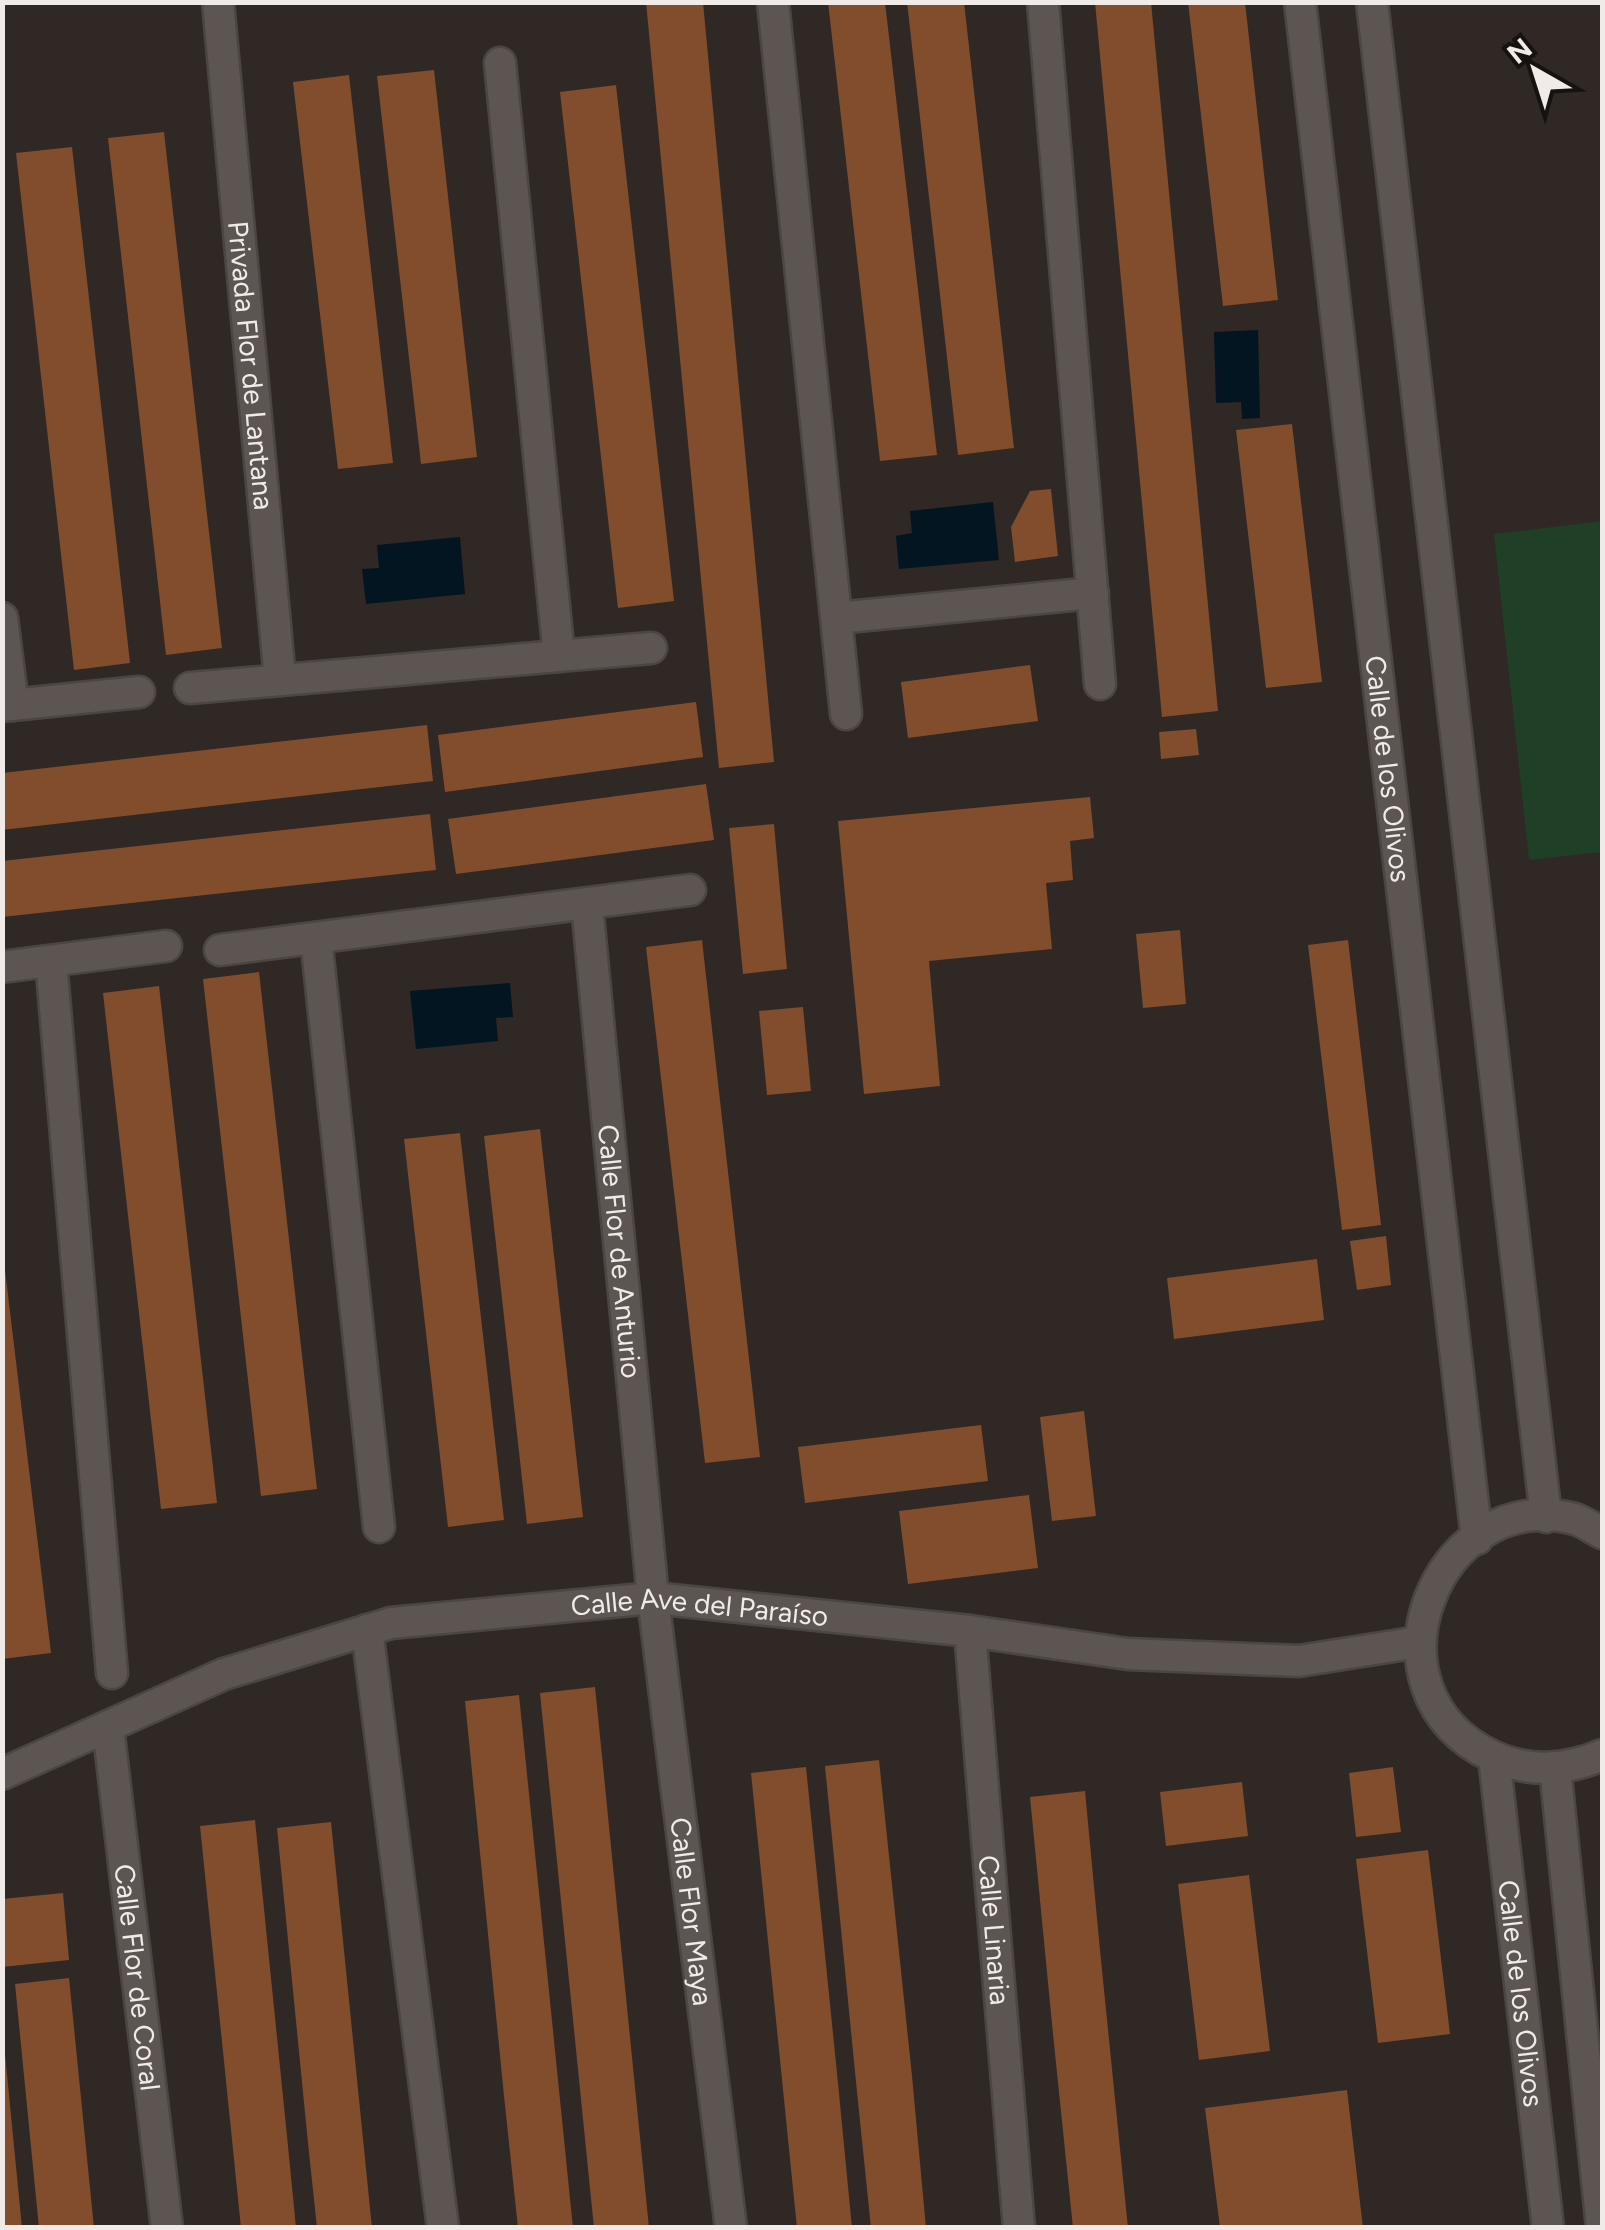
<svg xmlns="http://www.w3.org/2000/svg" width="1605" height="2230" font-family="Figtree,sans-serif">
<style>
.green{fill:#203f27}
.water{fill:#031520}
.building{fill:#814d2c}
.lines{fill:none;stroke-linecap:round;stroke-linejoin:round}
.street-casing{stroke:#4b4543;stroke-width:35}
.secondary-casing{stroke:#4b4543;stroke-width:35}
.street{stroke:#5d5551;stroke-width:30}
.secondary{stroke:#5d5551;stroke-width:30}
.labels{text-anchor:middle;stroke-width:8;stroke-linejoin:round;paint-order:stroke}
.street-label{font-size:28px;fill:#f0ebe9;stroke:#151210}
</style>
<rect width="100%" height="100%" fill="#2f2825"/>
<polygon class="green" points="1602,521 1602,852 1529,860 1494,534"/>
<g class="water">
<polygon points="1258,330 1260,418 1242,419 1241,402 1216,403 1214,332"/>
<polygon points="993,502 999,560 899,569 896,536 912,533 910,511"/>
<polygon points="460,537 465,594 366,604 362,569 379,568 377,545"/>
<polygon points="510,983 513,1017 496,1018 498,1041 416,1049 410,991"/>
</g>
<g class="building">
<polygon points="646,2 703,2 774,762 719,768"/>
<polygon points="828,2 885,2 937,455 880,461"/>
<polygon points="907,2 964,2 1014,448 958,455"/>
<polygon points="1095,2 1151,2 1218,711 1162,717"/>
<polygon points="1188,2 1245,2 1278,300 1223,306"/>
<polygon points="434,70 477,457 421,464 377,76"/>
<polygon points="349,75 393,463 338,469 293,82"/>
<polygon points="616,85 674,601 618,608 560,92"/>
<polygon points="164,132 222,648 166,655 108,138"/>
<polygon points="72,147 130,663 74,670 16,153"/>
<polygon points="1292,424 1322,682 1266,688 1236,430"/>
<polygon points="1051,489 1058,556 1015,562 1011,527 1030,491"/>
<polygon points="1030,665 1038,721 908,738 901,682"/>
<polygon points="696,702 703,757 445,792 438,735"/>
<polygon points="427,725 433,781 2,830 2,773"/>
<polygon points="1196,729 1199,755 1161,759 1159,732"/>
<polygon points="706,784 714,840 456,874 448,819"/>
<polygon points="1090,797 1094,838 1070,841 1073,880 1046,883 1052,949 929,961 940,1086 864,1094 838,821"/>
<polygon points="430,814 436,870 2,917 2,861"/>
<polygon points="774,824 787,969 743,974 729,828"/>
<polygon points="1180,930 1186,1004 1143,1008 1136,934"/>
<polygon points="702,940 760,1457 705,1463 646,947"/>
<polygon points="1348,940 1381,1225 1342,1230 1308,945"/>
<polygon points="259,972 317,1489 261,1496 203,979"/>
<polygon points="159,986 217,1503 161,1509 103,993"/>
<polygon points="803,1007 811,1091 767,1095 759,1011"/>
<polygon points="540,1129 583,1517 527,1524 484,1136"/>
<polygon points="460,1133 504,1520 448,1527 404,1139"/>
<polygon points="1386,1236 1391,1285 1357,1290 1350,1241"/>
<polygon points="2,1245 51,1653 2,1659"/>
<polygon points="1317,1259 1324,1320 1174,1339 1167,1278"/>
<polygon points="1084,1411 1096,1516 1052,1521 1040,1417"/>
<polygon points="981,1425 988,1481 805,1503 798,1447"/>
<polygon points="1029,1495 1038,1568 908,1584 899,1511"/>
<polygon points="595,1687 603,1766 649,2228 594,2228 540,1693"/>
<polygon points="519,1695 535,1853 573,2228 518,2228 504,2096 465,1701"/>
<polygon points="879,1760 912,2076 926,2228 871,2228 856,2082 825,1766"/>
<polygon points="806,1767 838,2083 852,2228 797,2228 759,1852 751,1773"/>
<polygon points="1393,1767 1401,1832 1356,1837 1349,1773"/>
<polygon points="1242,1782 1248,1836 1166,1846 1160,1792"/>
<polygon points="1085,1791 1100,1950 1128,2228 1073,2228 1053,2034 1030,1797"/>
<polygon points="255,1820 287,2136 296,2228 241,2228 200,1826"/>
<polygon points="331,1822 339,1901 372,2228 317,2228 308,2143 277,1828"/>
<polygon points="1428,1850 1450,2034 1378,2043 1356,1859"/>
<polygon points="1249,1875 1270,2051 1199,2060 1178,1884"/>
<polygon points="63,1893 69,1960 2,1967 2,1899"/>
<polygon points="69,1978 94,2228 39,2228 15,1984"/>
<polygon points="2,2054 5,2054 22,2228 2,2228"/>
<polygon points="1347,2090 1363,2228 1220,2228 1205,2108"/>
</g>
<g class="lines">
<defs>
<g id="street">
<path id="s1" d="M218 2 280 680"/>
<polyline points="773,2 846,714"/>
<polyline points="1043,2 1100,684"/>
<path id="s2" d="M1300 2 1477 1539"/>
<polyline points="1372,2 1546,1517"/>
<polyline points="500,63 559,656"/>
<polyline points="2,618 13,705"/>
<polyline points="837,618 1093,593"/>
<polyline points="190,688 651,648"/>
<polyline points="2,706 139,692"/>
<path id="s3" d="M587 905 653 1598 731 2228"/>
<polyline points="316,938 379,1527"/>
<polyline points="220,950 690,890"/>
<polyline points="51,961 112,1673"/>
<polyline points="2,967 166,946"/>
<polyline points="367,1630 443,2228"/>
<path id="s4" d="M970 1631 1019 2228"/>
<path id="s5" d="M108 1727 167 2228"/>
<path id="s6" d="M1494 1757 1548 2228"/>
<polyline points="1555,1767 1602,2228"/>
</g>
<g id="secondary">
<path d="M1602 1533C1594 1529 1584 1522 1575 1519 1437 1483 1353 1690 1492 1756 1529 1773 1565 1771 1602 1755"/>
<path id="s7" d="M2 1774 224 1674 391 1623 653 1598 970 1631 1128 1654 1299 1661 1419 1642"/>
</g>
</defs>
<use href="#street" class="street-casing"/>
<use href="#secondary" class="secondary-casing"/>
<use href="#street" class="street"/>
<use href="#secondary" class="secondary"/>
</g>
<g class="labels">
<g class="street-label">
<text dy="10" stroke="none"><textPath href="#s1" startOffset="365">Privada Flor de Lantana</textPath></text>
<text dy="10" stroke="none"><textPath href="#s2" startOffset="772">Calle de los Olivos</textPath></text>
<text dy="10" stroke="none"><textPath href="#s3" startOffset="348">Calle Flor de Anturio</textPath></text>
<text dy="10" stroke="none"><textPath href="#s7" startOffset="728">Calle Ave del Paraíso</textPath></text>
<text dy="10" stroke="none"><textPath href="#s3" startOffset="1012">Calle Flor Maya</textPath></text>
<text dy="10" stroke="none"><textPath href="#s4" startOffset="300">Calle Linaria</textPath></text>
<text dy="10" stroke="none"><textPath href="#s5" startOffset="252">Calle Flor de Coral</textPath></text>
<text dy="10" stroke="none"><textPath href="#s6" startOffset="238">Calle de los Olivos</textPath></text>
</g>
</g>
<rect width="1605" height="2230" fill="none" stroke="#f0ebe9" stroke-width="10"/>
<g transform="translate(1535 70) rotate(321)" stroke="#151210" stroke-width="8" paint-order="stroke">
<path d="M0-8L18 38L0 25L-18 38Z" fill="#f0ebe9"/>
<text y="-15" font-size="28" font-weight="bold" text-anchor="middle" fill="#f0ebe9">N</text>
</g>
</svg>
